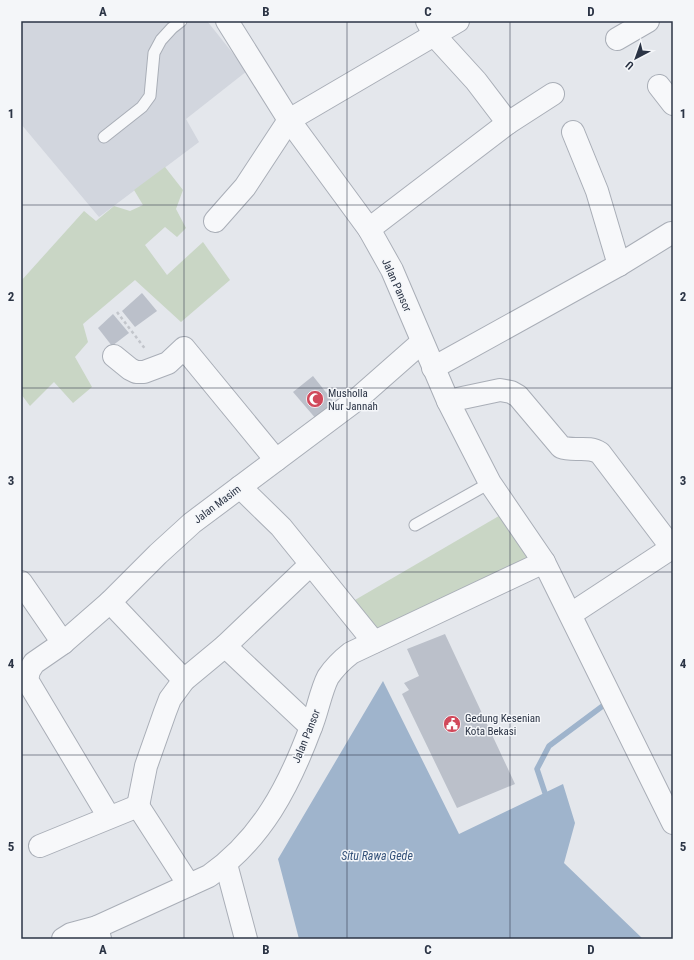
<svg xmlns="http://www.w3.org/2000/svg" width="694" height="960" font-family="'Roboto Condensed',sans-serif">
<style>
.built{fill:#d2d6de}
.green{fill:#c9d6c5}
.water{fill:#9fb4cc}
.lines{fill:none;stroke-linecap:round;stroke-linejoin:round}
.stream{stroke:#9fb4cc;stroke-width:5.5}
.building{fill:#bbc0ca}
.lane-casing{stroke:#a9aeb7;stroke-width:13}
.street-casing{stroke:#a9aeb7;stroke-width:24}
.path{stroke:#c2c5cb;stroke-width:2.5;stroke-dasharray:3 3;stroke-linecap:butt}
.lane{stroke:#f7f8fa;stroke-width:11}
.street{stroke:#f7f8fa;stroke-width:22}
.grid{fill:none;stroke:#2b3445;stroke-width:1;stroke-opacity:0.55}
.labels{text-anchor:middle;stroke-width:3;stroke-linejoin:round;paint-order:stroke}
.street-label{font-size:11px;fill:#2b3445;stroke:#f4f6f9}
.poi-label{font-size:11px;fill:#2b3445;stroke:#f4f6f9;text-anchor:start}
.water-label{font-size:12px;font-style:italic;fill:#34527a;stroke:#f4f6f9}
.neatline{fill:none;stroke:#2b3445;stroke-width:1.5}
.grid-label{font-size:13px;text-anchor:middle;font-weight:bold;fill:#2b3445}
</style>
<rect width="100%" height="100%" fill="#e4e7ec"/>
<polygon class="built" points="21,21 207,21 247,71 186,119 199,142 99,217 21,124"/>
<g class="green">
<polygon points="165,167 183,190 176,209 186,228 177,237 165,227 145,245 167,275 203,242 230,280 181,322 135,280 83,324 88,342 75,357 92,387 73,403 54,382 30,406 21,394 21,281 84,211 96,221 114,206 130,211 143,205 134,190"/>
<polygon points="504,513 537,560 375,633 355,600"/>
</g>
<polygon class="water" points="383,681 459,834 563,784 575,823 564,863 643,939 299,939 278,859"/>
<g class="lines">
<polyline class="stream" points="545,793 537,769 549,746 608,702"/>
</g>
<g class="building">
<polygon points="142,293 157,311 135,327 122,311"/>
<polygon points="113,314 129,333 112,346 98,328"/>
<polygon points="313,376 336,405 317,420 293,392"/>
<polygon points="445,634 515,784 457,808 402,694 409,690 404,683 419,676 407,649"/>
</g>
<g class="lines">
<defs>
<g id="lane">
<polyline points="104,137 142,107 150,96 154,53 161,40 172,28 181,21"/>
<polyline points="415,525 486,485"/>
</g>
<g id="street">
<polyline points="227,21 289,120 369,229 392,270 448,401 472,448 490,483 544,562 673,823"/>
<polyline points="617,39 648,21"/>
<polyline points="659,86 673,104"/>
<polyline points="508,123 553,94"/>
<polyline points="573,132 597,191 619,265"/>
<polyline points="215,221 245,187 289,120 458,21"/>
<polyline points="369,229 508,123 476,81 435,36 427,21"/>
<polyline points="114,356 130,369 136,372 144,372 168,363 184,348 276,460"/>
<polyline points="433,368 619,265 671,233"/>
<path d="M448 401 500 390 511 392 518 396 561 447C574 452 588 445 600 453L672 548"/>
<polyline points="240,487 281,527 374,642"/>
<polyline points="21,582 63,643"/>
<polyline points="110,602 184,680"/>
<polyline points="571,614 673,547"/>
<polyline points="225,646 311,727"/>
<polyline points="138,806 146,766 165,712 170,699 184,680 225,646 311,564"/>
<polyline points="109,817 27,680 29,671 34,663 63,643 110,602 158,554 192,523 355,401 422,342"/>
<polyline points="40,846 138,806 189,885"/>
<polyline points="226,864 246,939"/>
<polyline points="63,939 71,934 97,927"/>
<path d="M100 939 97 927 209 876C262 839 289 786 311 727 317 713 321 690 328 677 334 668 342 660 351 653L544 562"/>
</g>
</defs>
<use href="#lane" class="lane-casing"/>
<use href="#street" class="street-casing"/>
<polyline class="path" points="117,312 146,350"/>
<use href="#lane" class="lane"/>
<use href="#street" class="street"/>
</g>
<path class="grid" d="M184 21V939M347 21V939M510 21V939M21 205H673M21 388H673M21 572H673M21 755H673"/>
<defs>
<symbol id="mosque-disc" viewBox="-11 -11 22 22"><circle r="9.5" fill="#d1495b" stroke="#f4f6f9"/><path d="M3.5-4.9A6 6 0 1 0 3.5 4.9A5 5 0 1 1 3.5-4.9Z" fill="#fff"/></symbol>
<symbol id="civic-disc" viewBox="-11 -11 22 22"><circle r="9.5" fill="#d1495b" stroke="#f4f6f9"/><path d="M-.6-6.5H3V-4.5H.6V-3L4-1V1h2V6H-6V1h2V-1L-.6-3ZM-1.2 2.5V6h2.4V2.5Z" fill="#fff"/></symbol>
</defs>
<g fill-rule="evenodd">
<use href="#mosque-disc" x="305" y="389" width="20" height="20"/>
<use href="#civic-disc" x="442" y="714" width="20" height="20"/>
</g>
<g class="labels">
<g class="street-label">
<text transform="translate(397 285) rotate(66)" y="4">Jalan Pansor</text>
<text transform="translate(217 504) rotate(-37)" y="4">Jalan Masim</text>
<text transform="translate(306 736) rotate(-68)" y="4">Jalan Pansor</text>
</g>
<g class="poi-label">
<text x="328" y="397">Musholla<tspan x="328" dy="13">Nur Jannah</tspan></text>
<text x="465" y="722">Gedung Kesenian<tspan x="465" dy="13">Kota Bekasi</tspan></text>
</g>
<g class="water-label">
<text x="377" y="860">Situ Rawa Gede</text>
</g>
</g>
<rect width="694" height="960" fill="none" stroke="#f4f6f9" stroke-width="44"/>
<g transform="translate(636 58) rotate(221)" stroke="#f4f6f9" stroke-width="3" paint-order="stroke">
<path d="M0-3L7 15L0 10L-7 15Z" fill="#2b3445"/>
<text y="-6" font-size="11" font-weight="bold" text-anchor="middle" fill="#2b3445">U</text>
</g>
<rect x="22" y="22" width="650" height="916" class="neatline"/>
<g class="grid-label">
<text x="103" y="16">A</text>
<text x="266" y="16">B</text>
<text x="428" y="16">C</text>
<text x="591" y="16">D</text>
<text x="11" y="118">1</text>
<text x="683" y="118">1</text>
<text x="11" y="301">2</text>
<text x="683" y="301">2</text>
<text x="11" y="485">3</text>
<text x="683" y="485">3</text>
<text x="11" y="668">4</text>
<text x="683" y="668">4</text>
<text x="11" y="851">5</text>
<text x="683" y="851">5</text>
<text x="103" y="954">A</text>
<text x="266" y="954">B</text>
<text x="428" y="954">C</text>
<text x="591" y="954">D</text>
</g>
</svg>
